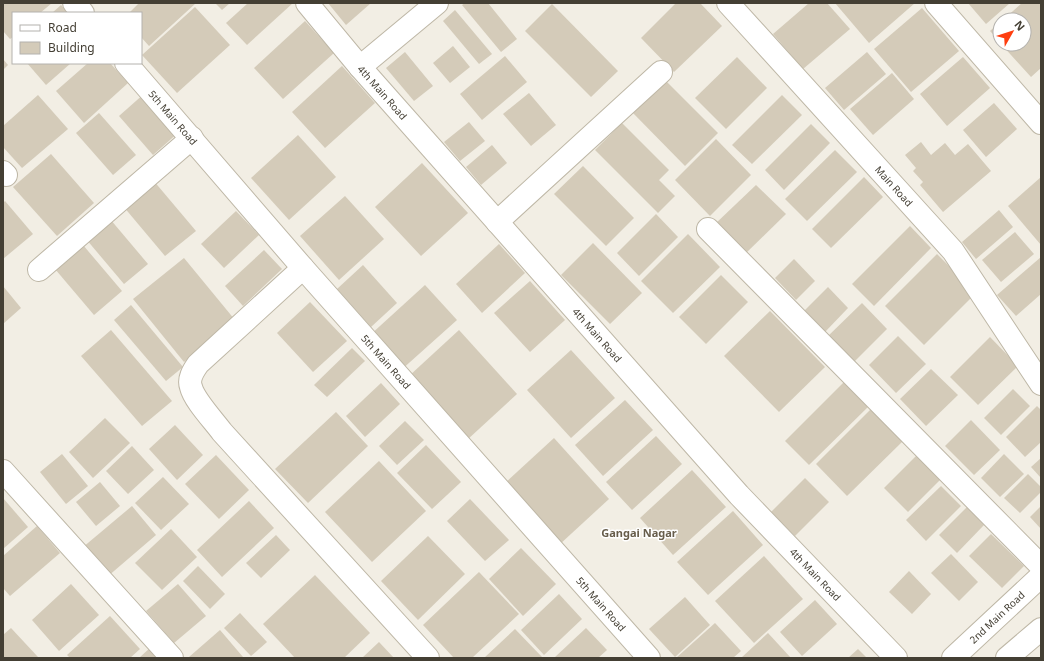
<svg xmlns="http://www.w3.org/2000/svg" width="1044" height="661" font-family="'Noto Sans',sans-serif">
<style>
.building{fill:#d4cbb9}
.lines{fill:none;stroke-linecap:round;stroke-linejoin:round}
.street-casing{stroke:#beb7a6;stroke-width:24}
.street{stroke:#fff;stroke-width:22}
.labels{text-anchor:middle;stroke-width:3;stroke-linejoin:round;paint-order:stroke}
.street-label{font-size:10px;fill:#443f34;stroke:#fff}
.neighbourhood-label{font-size:11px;font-weight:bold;fill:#675d4b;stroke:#fff}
</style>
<rect width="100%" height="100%" fill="#f2eee4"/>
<g class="building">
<polygon points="3,3 52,3 40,13 13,13 13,37 10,39 3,31"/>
<polygon points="139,3 196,3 149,46 141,37 141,13 129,13"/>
<polygon points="215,3 230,3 222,10"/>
<polygon points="248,3 293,3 247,45 226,23"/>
<polygon points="328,3 371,3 346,25"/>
<polygon points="465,3 488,3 517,39 501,52 462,5"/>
<polygon points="676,3 700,3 722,26 674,72 641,38"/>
<polygon points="809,3 827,3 850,29 803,69 773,34"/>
<polygon points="835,3 915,3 869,43"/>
<polygon points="968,3 1010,3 986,24"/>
<polygon points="1022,3 1041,3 1041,68 1031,77 1001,44 1024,44 1024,20 1003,20"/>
<polygon points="552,4 618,71 591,97 525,31"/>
<polygon points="61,5 68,13 52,13"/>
<polygon points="195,7 230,45 177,93 142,55"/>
<polygon points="922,8 959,51 911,92 874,49"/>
<polygon points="455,10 492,54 479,64 443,21"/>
<polygon points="305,21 334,53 283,99 254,68"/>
<polygon points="1000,22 1000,42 990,31"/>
<polygon points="453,46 470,67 450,83 433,63"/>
<polygon points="405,52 433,86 414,101 386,68"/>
<polygon points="867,52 886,74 844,110 825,88"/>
<polygon points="505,56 527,82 482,120 460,94"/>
<polygon points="737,57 767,88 726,129 695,98"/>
<polygon points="963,57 990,88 947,126 920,94"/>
<polygon points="3,59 8,65 3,70"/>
<polygon points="27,63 71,63 46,85"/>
<polygon points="88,63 110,63 128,83 84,123 56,91"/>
<polygon points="342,66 375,103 325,148 292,112"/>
<polygon points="892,73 914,99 873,135 850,109"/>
<polygon points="665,80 718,133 685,166 632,112"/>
<polygon points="145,93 179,132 153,155 119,116"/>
<polygon points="529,93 556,125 531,146 503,114"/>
<polygon points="38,95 68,129 22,168 3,147 3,126"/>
<polygon points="782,95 802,115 752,164 732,145"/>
<polygon points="994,103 1017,129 986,157 963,130"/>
<polygon points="99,113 136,155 113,175 76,133"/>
<polygon points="469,122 485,141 460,161 444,142"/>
<polygon points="622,123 669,170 659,180 675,196 658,213 595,150"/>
<polygon points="811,124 830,143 784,190 765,170"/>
<polygon points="298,135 336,177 289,220 251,178"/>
<polygon points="716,139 751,175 710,216 675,180"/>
<polygon points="921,142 931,155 945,143 955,155 968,144 991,171 943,212 920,185 923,182 913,171 916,168 905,155"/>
<polygon points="492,145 507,163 481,185 466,167"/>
<polygon points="835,150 857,172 807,221 785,199"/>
<polygon points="51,154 94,203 57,236 13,187"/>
<polygon points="422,163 468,213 421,256 375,207"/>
<polygon points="583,166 634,218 606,246 554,194"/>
<polygon points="864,177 883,197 831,248 812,229"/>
<polygon points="1041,177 1041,245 1008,206"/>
<polygon points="153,180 196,231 165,256 123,206"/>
<polygon points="756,185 786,214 744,255 714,225"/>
<polygon points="345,196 384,239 339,280 300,236"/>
<polygon points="5,201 33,234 3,259 3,203"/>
<polygon points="999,210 1013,227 976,259 962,242"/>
<polygon points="236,211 259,235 224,268 201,244"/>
<polygon points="656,214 678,237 639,276 617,253"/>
<polygon points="110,219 148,264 124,284 86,239"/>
<polygon points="910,226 931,248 874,306 852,284"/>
<polygon points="1015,232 1034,254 1001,282 982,260"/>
<polygon points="688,234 720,267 673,313 641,281"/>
<polygon points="593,243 642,293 610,324 561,275"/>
<polygon points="499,244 525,273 482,313 456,284"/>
<polygon points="83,245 122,291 94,315 55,269"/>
<polygon points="264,250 282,269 243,306 225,286"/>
<polygon points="937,254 976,293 924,345 885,306"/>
<polygon points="1041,257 1041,294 1016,316 997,295"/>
<polygon points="184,258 235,320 184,362 133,299"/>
<polygon points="794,259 815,281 796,300 775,278"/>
<polygon points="363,265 397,303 371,327 337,289"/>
<polygon points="721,275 748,302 706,344 679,317"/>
<polygon points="530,281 565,320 530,352 494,313"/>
<polygon points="425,285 457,320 400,371 369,336"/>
<polygon points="3,286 21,308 3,324"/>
<polygon points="828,287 848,308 825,332 804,311"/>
<polygon points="310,302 347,341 313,372 277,333"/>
<polygon points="862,303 887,329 851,365 825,339"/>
<polygon points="131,305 183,367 166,381 114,320"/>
<polygon points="770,311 825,367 779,412 724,356"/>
<polygon points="111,330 172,401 142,426 81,356"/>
<polygon points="459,330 517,394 467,440 409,376"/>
<polygon points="898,336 926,364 896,393 869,365"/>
<polygon points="990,337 1018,366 978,405 950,377"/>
<polygon points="352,348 365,361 327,397 314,385"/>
<polygon points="571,350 615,398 571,438 527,390"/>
<polygon points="931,369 958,395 926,426 900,399"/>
<polygon points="846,380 870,405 809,465 785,441"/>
<polygon points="381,383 400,404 365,437 346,416"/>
<polygon points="1013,389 1030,406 1001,435 984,418"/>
<polygon points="625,400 653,430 603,476 575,445"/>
<polygon points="1037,406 1041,410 1041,442 1025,457 1006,437"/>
<polygon points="871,409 903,441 847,496 816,464"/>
<polygon points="336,412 368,446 308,503 275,469"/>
<polygon points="105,418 130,443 93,478 69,452"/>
<polygon points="971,420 1000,450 974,475 945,446"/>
<polygon points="405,421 424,440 397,465 379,446"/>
<polygon points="175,425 203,455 177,480 149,449"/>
<polygon points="656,436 682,464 632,510 606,482"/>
<polygon points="554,438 609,499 559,545 504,484"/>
<polygon points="426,445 461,482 432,509 397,473"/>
<polygon points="132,446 154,470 128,494 106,471"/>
<polygon points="920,452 944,476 908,512 884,488"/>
<polygon points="62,454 88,486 66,504 40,472"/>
<polygon points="1004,454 1024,474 1000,497 981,478"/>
<polygon points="216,455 249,490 219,519 185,484"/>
<polygon points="1041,458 1041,478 1031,467"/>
<polygon points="379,461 426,511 372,562 325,512"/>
<polygon points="692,470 726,507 673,555 640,518"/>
<polygon points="1028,474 1041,487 1041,492 1020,513 1004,498"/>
<polygon points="163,477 189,504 161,530 135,503"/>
<polygon points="805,478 829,502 795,536 771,512"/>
<polygon points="100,482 120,506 96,526 76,502"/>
<polygon points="941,486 961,506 926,541 906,520"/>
<polygon points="3,498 28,527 3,549"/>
<polygon points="470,499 509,540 485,561 447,521"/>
<polygon points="249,501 274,528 222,577 197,550"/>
<polygon points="132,506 156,535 107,577 82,548"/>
<polygon points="1041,506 1041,529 1030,517"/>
<polygon points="967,507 984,525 957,553 939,535"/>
<polygon points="733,511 763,545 708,595 677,562"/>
<polygon points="37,526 60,553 10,596 3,588 3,556"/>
<polygon points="171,529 197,557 162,590 135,563"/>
<polygon points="991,534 1024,566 1002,588 969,556"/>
<polygon points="276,535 290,550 261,578 246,563"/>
<polygon points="428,536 465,574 418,620 381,581"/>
<polygon points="521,548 556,584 523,616 489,579"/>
<polygon points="951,554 978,582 959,601 931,573"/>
<polygon points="764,556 803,599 754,643 715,601"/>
<polygon points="198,566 225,594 210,609 183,581"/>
<polygon points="909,571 931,594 912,614 889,592"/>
<polygon points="479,572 519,614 472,658 454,658 423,625"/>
<polygon points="315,575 370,633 344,658 295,658 263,624"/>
<polygon points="71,584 99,615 59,651 32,620"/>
<polygon points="178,584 206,616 174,643 146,611"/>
<polygon points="559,594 582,619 544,655 521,630"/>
<polygon points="685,597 710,625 675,657 649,629"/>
<polygon points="815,600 837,624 802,656 780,632"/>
<polygon points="240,613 267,642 251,656 224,628"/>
<polygon points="110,616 140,649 130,658 70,658 67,655"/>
<polygon points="715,623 741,651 733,658 676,658"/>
<polygon points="11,628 38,657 37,658 3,658 3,635"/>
<polygon points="586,628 607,650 598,658 554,658"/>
<polygon points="515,629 543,658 484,658"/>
<polygon points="220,630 243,657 242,658 191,658 189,657"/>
<polygon points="768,633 791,658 741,658"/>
<polygon points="379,642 394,658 362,658"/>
<polygon points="151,647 161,658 139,658"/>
<polygon points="858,649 867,658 848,658"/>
</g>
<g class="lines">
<defs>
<g id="street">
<polyline points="74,3 83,13"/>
<path id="s1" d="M307 3 360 67 739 495 896 658"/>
<path id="s2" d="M728 3 953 251 1041 384"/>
<polyline points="936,3 1041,123"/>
<path id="s3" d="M126 63 303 268 649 658"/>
<polyline points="360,67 437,3"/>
<polyline points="3,172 6,175"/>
<polyline points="497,222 661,72"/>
<polyline points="708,229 1041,566"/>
<path d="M303 268 198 364C193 371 188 379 191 387 194 400 214 421 222 432L428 658"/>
<polyline points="39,270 192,138"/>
<polyline points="3,471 172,658"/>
<path id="s4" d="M953 658 1041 576"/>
<polyline points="1007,658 1041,629"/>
</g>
</defs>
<use href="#street" class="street-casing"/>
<use href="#street" class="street"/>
</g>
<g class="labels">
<g class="street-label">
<text dy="4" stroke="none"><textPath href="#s1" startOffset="117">4th Main Road</textPath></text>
<text dy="4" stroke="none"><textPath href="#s3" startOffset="72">5th Main Road</textPath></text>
<text dy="4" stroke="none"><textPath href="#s2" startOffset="247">Main Road</textPath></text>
<text dy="4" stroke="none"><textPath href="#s1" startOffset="441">4th Main Road</textPath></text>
<text dy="4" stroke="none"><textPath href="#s3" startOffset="396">5th Main Road</textPath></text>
<text dy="4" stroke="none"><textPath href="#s1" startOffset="765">4th Main Road</textPath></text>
<text dy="4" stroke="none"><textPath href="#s3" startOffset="720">5th Main Road</textPath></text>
<text dy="4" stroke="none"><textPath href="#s4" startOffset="60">2nd Main Road</textPath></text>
</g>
<g class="neighbourhood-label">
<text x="639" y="537">Gangai Nagar</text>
</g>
</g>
<rect width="1044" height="661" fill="none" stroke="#443f34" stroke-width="8"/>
<rect x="12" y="12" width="130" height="52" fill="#ffffff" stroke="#b4b2ae"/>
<rect x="20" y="25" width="20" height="6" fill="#ffffff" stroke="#b4b2ae"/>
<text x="48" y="32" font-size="12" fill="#443f34">Road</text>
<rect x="20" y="42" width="20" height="12" fill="#d4cbb9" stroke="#b4b2ae"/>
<text x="48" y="52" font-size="12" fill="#443f34">Building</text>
<g transform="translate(1012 32) rotate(51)"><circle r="19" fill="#ffffff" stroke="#b4b2ae"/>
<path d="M0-3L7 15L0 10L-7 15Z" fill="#fe3e0f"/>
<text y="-6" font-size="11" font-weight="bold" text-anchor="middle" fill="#443f34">N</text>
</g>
</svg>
